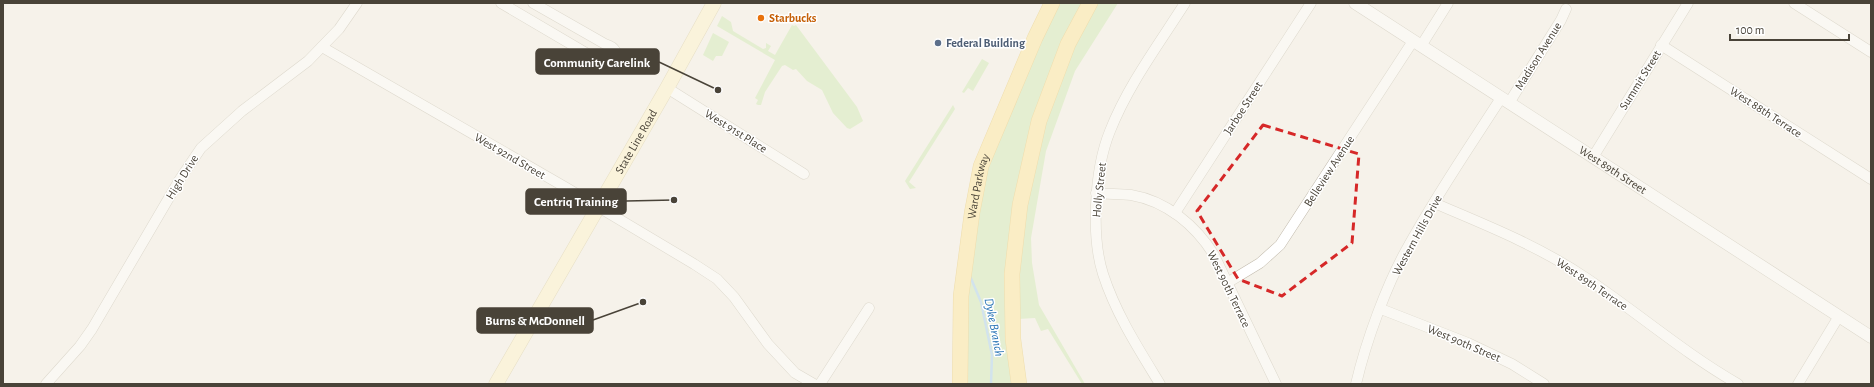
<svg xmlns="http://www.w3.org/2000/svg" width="1874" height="387" font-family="'Alegreya Sans',sans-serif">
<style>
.green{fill:#cfe9b3}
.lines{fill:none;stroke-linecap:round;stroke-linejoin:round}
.stream{stroke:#a6d0f1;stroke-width:2.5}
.minor-casing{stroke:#c1baac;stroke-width:11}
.tertiary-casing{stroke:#c1baac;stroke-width:13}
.secondary-casing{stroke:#d5c79a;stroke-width:15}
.primary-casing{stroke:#e5c467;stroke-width:16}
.minor{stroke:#fff;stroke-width:10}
.tertiary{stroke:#fff;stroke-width:12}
.secondary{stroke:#fff4ca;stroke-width:14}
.primary{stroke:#ffe699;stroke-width:15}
.marked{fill:none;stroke:#d62828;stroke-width:3;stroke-dasharray:8 5;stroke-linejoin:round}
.food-dot{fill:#e8710a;stroke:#fff;stroke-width:1.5}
.service-dot{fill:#5c6f8a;stroke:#fff;stroke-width:1.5}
.labels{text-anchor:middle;stroke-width:3;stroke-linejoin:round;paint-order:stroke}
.food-label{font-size:12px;font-weight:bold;fill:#c56008;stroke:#fff;text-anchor:start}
.service-label{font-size:12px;font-weight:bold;fill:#4e5e75;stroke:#fff;text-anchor:start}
.street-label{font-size:12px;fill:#494338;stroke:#fff}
.water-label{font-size:13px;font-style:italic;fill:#2f78b7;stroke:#fff}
.leader{fill:none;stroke:#494338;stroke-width:1.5}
.callout-dot{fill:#494338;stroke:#fff;stroke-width:1.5}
.callout{fill:#494338;stroke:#494338;stroke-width:1.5}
.callout-label{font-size:13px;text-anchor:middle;font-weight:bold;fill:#fff}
</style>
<rect width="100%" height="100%" fill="#f5f2ea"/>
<g class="green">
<polygon points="1058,3 1084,3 1036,114 1008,343 1011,384 965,384 967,287 983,186 991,154"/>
<path d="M1098 3H1118L1075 71 1046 151 1031 238 1032 263 1039 305 1085 384H1082L1048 329 1041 331 1035 318 1018 319C1018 255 1026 189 1042 127 1054 84 1075 42 1098 3Z"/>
<polygon points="722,16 731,22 733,31 763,49 766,48 766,43 771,46 768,51 775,55 792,25 794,26 796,25 857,107 863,121 850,129 847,128 833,113 822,90 807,81 796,69 793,70 785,65 782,66 765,92 761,105 758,105 756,104 758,100 755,98 775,60 717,26"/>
<polygon points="713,33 729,42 722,56 716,56 713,61 703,55"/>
<polygon points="982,59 989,63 973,91 968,88 964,93 962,92"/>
<polygon points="953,105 955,109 909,182 916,188 910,189 905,181"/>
</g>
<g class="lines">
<polyline class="stream" points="970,276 981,302 992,355 991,384"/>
<defs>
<g id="minor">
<path d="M501 3 603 63 608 64 614 63C619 52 615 47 605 44L533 3"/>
<polyline points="1794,3 1871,52"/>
<polyline points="1661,45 1871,179"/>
<polyline points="1421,46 1448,3"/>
<polyline points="322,47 565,187 694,264 717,279 734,297 768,344 795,373 814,384"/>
<polyline points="667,88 804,174"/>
<polyline points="1509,103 1561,20 1566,9"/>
<polyline points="1593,157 1688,3"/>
<path d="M1096 193C1108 194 1120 194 1131 195 1167 201 1196 226 1214 255L1276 384"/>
<path d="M1434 203C1486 225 1539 246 1586 278 1638 313 1684 353 1738 384"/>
<polyline points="1175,213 1311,3"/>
<polyline points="1227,283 1260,263 1280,245 1413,41"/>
<polyline points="1381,309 1468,343 1512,364 1544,384"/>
<polyline points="46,384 80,346 92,329 180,179 201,148 242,111 308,61 339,29 357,3"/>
<polyline points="820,384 869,308"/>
<path d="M1160 384C1138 348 1116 314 1103 274 1096 252 1095 228 1096 205 1097 181 1101 153 1110 131 1128 85 1159 44 1185 3"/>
<path d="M1356 384C1366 341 1387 283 1409 245 1437 194 1470 146 1501 98"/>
<polyline points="1798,384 1839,316"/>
</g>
<g id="tertiary">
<path id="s1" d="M1355 3 1871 337"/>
</g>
<g id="secondary">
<path id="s2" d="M496 384 667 88 714 3"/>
</g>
<g id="primary">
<path id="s3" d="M960 384 961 296 972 213 981 166 1035 38 1052 3"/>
<polyline points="1019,384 1013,339 1012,274 1020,205 1039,121 1068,44 1090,3"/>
</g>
</defs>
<use href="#minor" class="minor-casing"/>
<use href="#tertiary" class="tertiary-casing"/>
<use href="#secondary" class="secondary-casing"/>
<use href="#primary" class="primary-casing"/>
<use href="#minor" class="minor"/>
<use href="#tertiary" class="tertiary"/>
<use href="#secondary" class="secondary"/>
<use href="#primary" class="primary"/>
</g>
<path d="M0 0H1874V387H0ZM1263 125 1359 154 1352 243 1282 296 1238 279 1197 211Z" fill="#f5f2ea" fill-opacity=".55" fill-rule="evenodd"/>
<path class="marked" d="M1263 125 1359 154 1352 243 1282 296 1238 279 1197 211Z"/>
<circle class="food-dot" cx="761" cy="18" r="4"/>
<circle class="service-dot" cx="938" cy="43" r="4"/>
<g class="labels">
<g class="food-label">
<text x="769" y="22">Starbucks</text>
</g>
<g class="service-label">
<text x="946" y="47">Federal Building</text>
</g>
<g class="street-label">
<text transform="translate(1538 56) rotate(-58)" y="4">Madison Avenue</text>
<text transform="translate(1640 80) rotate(-58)" y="4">Summit Street</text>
<text transform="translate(1243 108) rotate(-57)" y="4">Jarboe Street</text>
<text transform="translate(1766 112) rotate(33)" y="4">West 88th Terrace</text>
<text transform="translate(736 131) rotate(32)" y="4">West 91st Place</text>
<text dy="4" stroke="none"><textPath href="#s2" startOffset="280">State Line Road</textPath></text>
<text transform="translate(510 156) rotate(30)" y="4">West 92nd Street</text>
<text dy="4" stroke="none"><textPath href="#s1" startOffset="307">West 89th Street</textPath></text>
<text transform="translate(1329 171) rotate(-57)" y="4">Belleview Avenue</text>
<text transform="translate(182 177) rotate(-58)" y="4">High Drive</text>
<text dy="4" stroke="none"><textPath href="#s3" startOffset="199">Ward Parkway</textPath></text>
<text transform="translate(1099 190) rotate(-84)" y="4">Holly Street</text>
<text transform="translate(1417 235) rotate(-61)" y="4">Western Hills Drive</text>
<text transform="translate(1592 284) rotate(34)" y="4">West 89th Terrace</text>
<text transform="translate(1229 289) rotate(64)" y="4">West 90th Terrace</text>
<text transform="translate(1464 343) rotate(23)" y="4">West 90th Street</text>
</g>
<g class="water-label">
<text transform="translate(995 327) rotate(79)" y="5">Dyke Branch</text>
</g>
</g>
<path class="leader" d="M718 90L659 62M674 200L626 201M643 302L593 320"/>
<g class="callout-dot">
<circle cx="718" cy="90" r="4"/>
<circle cx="674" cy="200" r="4"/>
<circle cx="643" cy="302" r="4"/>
</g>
<g class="callout">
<rect x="536" y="49" width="123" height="25" rx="4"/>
<rect x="526" y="189" width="100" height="25" rx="4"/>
<rect x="477" y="308" width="116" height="25" rx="4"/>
</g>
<g class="callout-label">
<text x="597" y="67">Community Carelink</text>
<text x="576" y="206">Centriq Training</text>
<text x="535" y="325">Burns &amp; McDonnell</text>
</g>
<rect width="1874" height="387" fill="none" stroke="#494338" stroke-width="8"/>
<path d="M1730 34v6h119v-6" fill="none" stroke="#494338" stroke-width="2"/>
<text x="1736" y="34" font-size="12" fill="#494338" stroke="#ffffff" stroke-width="3" paint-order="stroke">100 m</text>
</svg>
